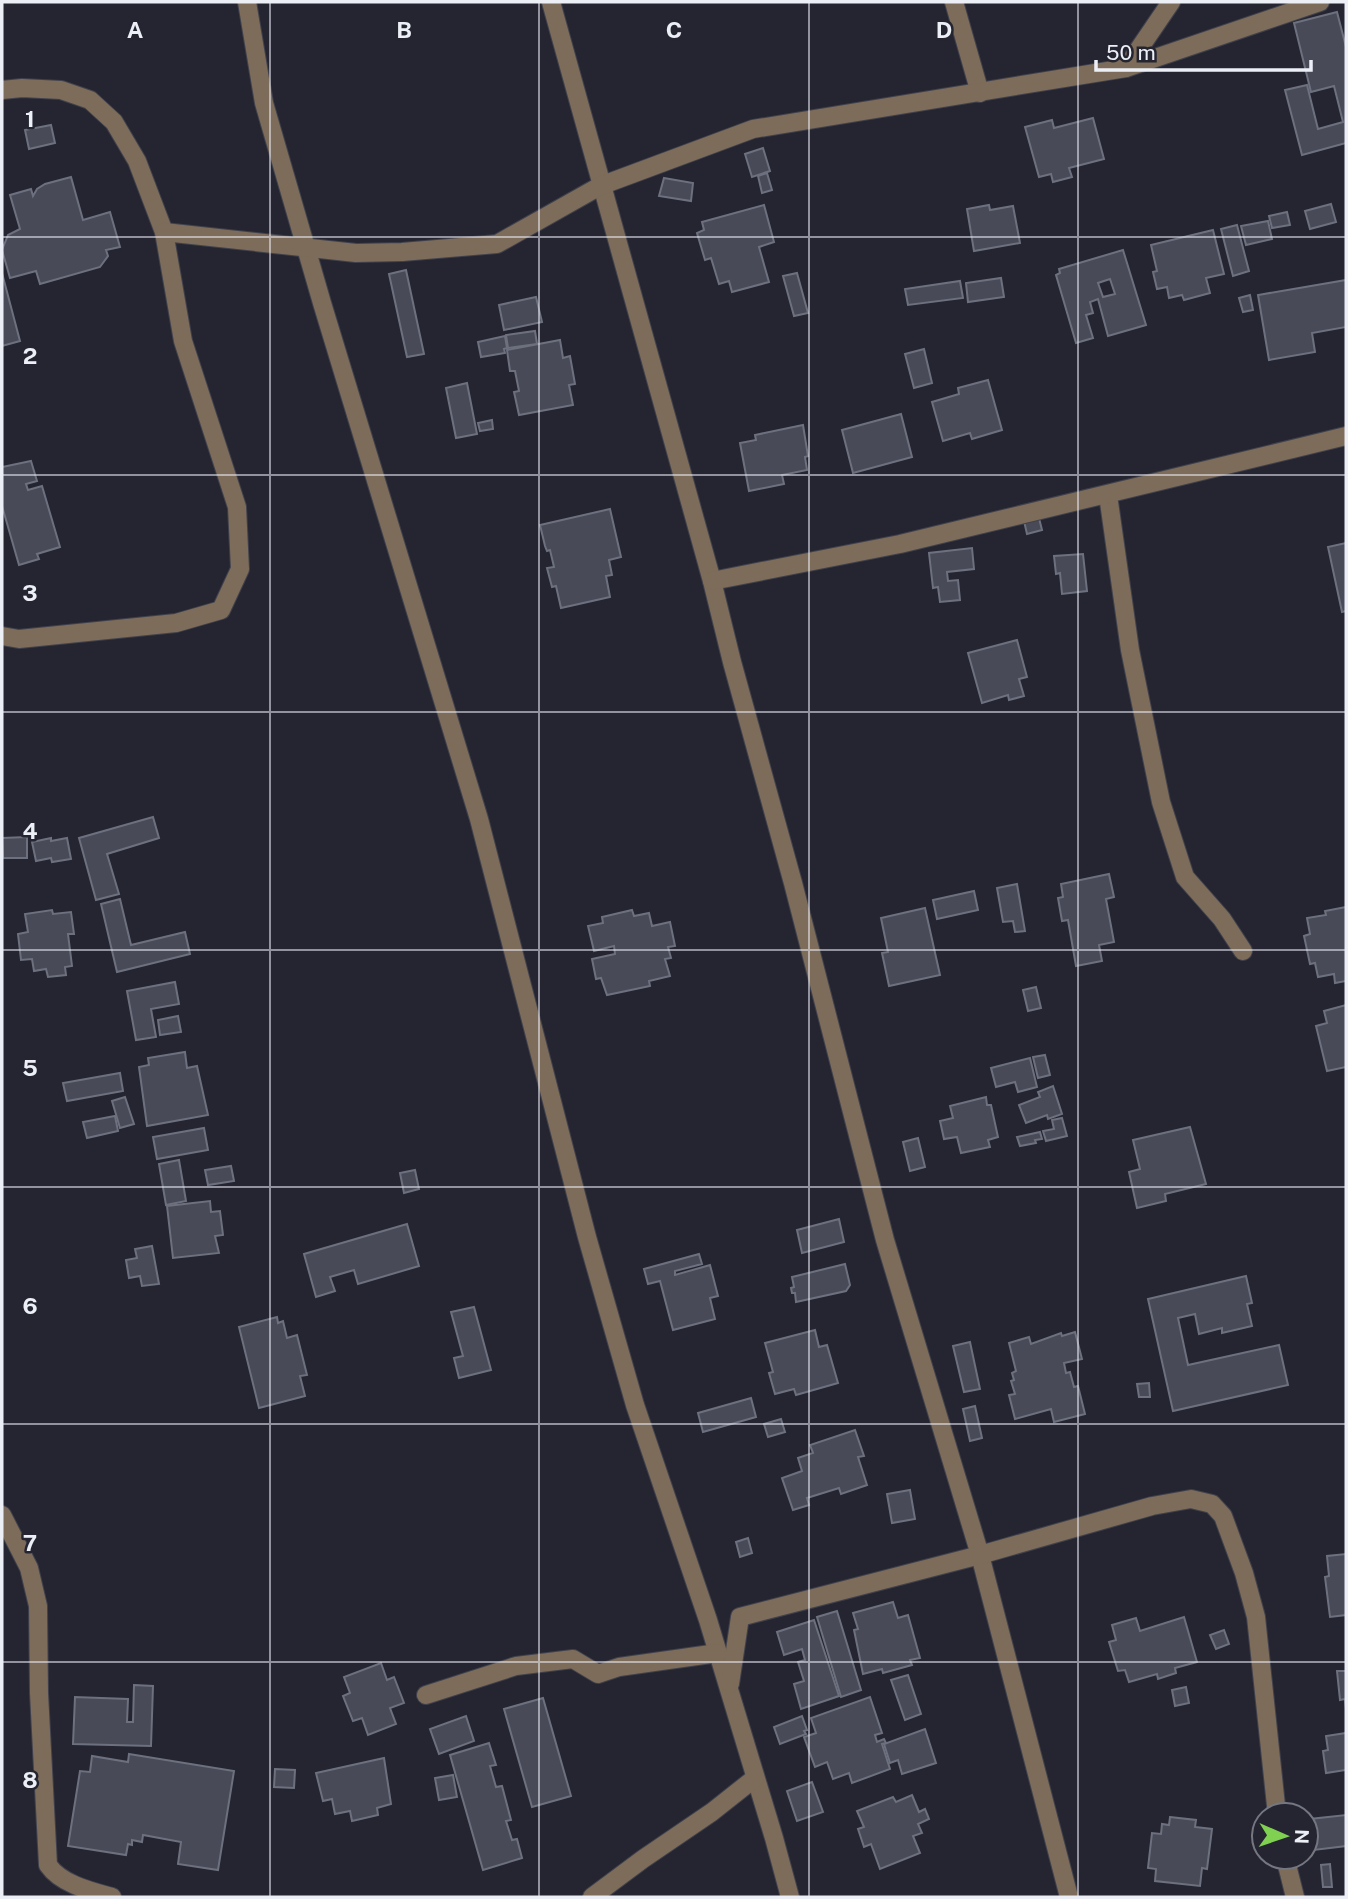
<svg xmlns="http://www.w3.org/2000/svg" width="1348" height="1899" font-family="'Public Sans',sans-serif">
<style>
.building{fill:#484a58;stroke:#6d707e;stroke-width:2;fill-rule:evenodd}
.lines{fill:none;stroke-linecap:round;stroke-linejoin:round}
.minor-casing{stroke:#40414d;stroke-width:20}
.minor{stroke:#7c6c59;stroke-width:18}
.grid{fill:none;stroke:#edeff7;stroke-width:2;stroke-opacity:0.55}
.grid-label{font-size:23px;text-anchor:middle;font-weight:bold;fill:#edeff7;stroke:#242531;stroke-width:5;stroke-linejoin:round;paint-order:stroke}
</style>
<rect width="100%" height="100%" fill="#242531"/>
<g class="building">
<polygon points="1337,12 1346,47 1346,143 1302,155 1285,90 1307,85 1318,129 1343,122 1334,86 1311,92 1294,23"/>
<polygon points="1093,118 1104,159 1069,168 1072,177 1053,182 1051,174 1039,177 1025,127 1052,120 1054,128"/>
<polygon points="51,125 55,143 29,149 25,130"/>
<polygon points="763,148 770,171 752,177 745,154"/>
<polygon points="767,173 772,190 762,193 758,176"/>
<polygon points="71,177 83,220 110,212 120,247 106,250 108,256 100,267 40,284 36,271 10,278 2,250 8,235 20,229 10,195 31,189 33,196 37,189 45,184"/>
<polygon points="664,178 693,183 691,201 659,196"/>
<polygon points="1331,204 1336,222 1310,229 1305,211"/>
<polygon points="764,205 774,242 759,247 769,282 732,292 729,281 719,284 711,258 705,260 697,233 704,230 702,222"/>
<polygon points="989,205 990,210 1013,206 1020,243 974,251 967,209"/>
<polygon points="1287,212 1290,225 1272,228 1269,216"/>
<polygon points="1268,221 1272,239 1246,245 1241,226"/>
<polygon points="1237,225 1249,271 1233,276 1221,229"/>
<polygon points="1213,230 1224,274 1206,278 1210,293 1184,300 1182,295 1169,298 1167,287 1157,289 1153,272 1157,271 1151,245"/>
<path d="M1123 250 1146 325 1108 336 1098 299 1090 302 1093 313 1086 315 1093 338 1076 343 1056 275 1060 273 1059 269ZM1110 279 1115 294 1103 297 1098 283Z"/>
<polygon points="406,270 424,354 407,357 389,274"/>
<polygon points="2,273 20,341 2,346"/>
<polygon points="797,273 808,313 794,316 783,276"/>
<polygon points="1001,278 1004,297 968,302 966,283"/>
<polygon points="1346,280 1346,327 1312,333 1315,352 1269,360 1258,295"/>
<polygon points="960,281 963,298 908,305 905,289"/>
<polygon points="1250,295 1253,310 1243,312 1239,298"/>
<polygon points="536,297 542,322 504,330 499,305"/>
<polygon points="535,331 537,344 508,348 506,335"/>
<polygon points="505,336 507,348 504,349 505,353 481,357 478,342"/>
<polygon points="560,340 563,358 570,356 575,384 569,385 573,405 519,415 514,392 519,391 515,371 510,371 507,350"/>
<polygon points="924,349 932,383 914,388 905,354"/>
<polygon points="988,380 1002,430 972,439 970,433 943,441 932,402 959,394 958,388"/>
<polygon points="467,383 477,434 456,438 446,388"/>
<polygon points="901,414 912,457 853,473 842,430"/>
<polygon points="492,420 493,429 480,431 478,423"/>
<polygon points="803,425 808,456 805,457 807,470 782,475 784,484 749,491 740,443 756,440 755,435"/>
<polygon points="31,461 37,481 26,484 28,490 42,486 60,547 37,554 39,559 19,565 2,506 2,467"/>
<polygon points="610,509 621,557 609,560 612,575 606,576 610,597 561,608 556,586 552,587 547,568 554,567 550,550 547,551 545,546 540,525"/>
<polygon points="1039,518 1042,530 1027,534 1024,521"/>
<polygon points="1346,543 1346,611 1342,612 1328,547"/>
<polygon points="972,548 974,569 947,572 948,581 958,580 960,600 940,602 938,587 933,588 929,553"/>
<polygon points="1083,554 1087,591 1062,594 1060,573 1056,574 1054,556"/>
<polygon points="1017,640 1027,677 1019,679 1024,696 1009,700 1008,695 982,703 968,653"/>
<polygon points="153,817 159,838 107,854 119,894 96,900 79,838"/>
<polygon points="27,837 27,858 3,858 2,838"/>
<polygon points="51,838 51,841 67,838 71,859 52,862 51,858 36,861 32,842"/>
<polygon points="1109,874 1114,897 1106,899 1114,942 1099,945 1102,961 1076,966 1068,920 1062,921 1058,898 1063,897 1061,884"/>
<polygon points="1017,884 1025,931 1015,932 1013,921 1003,922 997,888"/>
<polygon points="974,891 978,910 937,919 933,900"/>
<polygon points="120,899 131,945 185,932 190,954 117,972 101,904"/>
<polygon points="1346,907 1346,981 1335,983 1334,974 1318,977 1315,963 1310,964 1304,936 1310,934 1307,918 1326,915 1325,911"/>
<polygon points="925,908 940,975 889,986 882,953 888,952 881,918"/>
<polygon points="52,910 53,914 71,912 74,934 68,934 72,966 65,967 66,975 48,977 46,969 34,971 32,959 21,960 18,934 28,932 25,914"/>
<polygon points="632,910 634,916 649,913 652,926 670,922 675,946 668,947 671,958 665,959 670,976 649,981 650,986 607,995 601,978 596,979 592,959 615,954 614,946 594,951 588,926 603,923 602,917"/>
<polygon points="175,982 179,1004 151,1009 156,1037 136,1040 127,991"/>
<polygon points="1036,987 1041,1008 1028,1011 1023,990"/>
<polygon points="1346,1005 1346,1067 1327,1071 1316,1026 1327,1023 1324,1011"/>
<polygon points="178,1016 181,1032 160,1035 158,1020"/>
<polygon points="185,1052 187,1068 197,1066 208,1115 147,1126 139,1067 149,1065 148,1058"/>
<polygon points="1045,1055 1050,1075 1038,1078 1033,1057"/>
<polygon points="1030,1058 1037,1087 1018,1092 1015,1082 996,1087 991,1068"/>
<polygon points="120,1073 123,1091 67,1101 63,1083"/>
<polygon points="1053,1086 1062,1114 1048,1119 1047,1115 1026,1123 1019,1105 1040,1097 1038,1092"/>
<polygon points="125,1097 134,1124 120,1128 112,1101"/>
<polygon points="986,1097 987,1105 991,1105 998,1137 988,1140 990,1147 961,1153 957,1137 944,1139 940,1121 953,1118 950,1106"/>
<polygon points="115,1116 118,1131 87,1138 83,1122"/>
<polygon points="1062,1118 1067,1136 1046,1141 1043,1131 1054,1129 1052,1120"/>
<polygon points="1190,1127 1206,1184 1165,1194 1166,1201 1137,1208 1129,1172 1140,1169 1133,1140"/>
<polygon points="204,1128 208,1150 157,1159 153,1137"/>
<polygon points="1040,1132 1042,1139 1035,1140 1036,1143 1020,1146 1017,1137"/>
<polygon points="918,1138 925,1167 910,1171 903,1142"/>
<polygon points="179,1160 186,1201 166,1205 159,1164"/>
<polygon points="231,1166 234,1181 208,1185 205,1170"/>
<polygon points="415,1170 419,1189 404,1193 400,1173"/>
<polygon points="210,1201 211,1212 220,1211 223,1235 215,1236 219,1253 173,1258 167,1206"/>
<polygon points="839,1219 844,1242 802,1253 797,1230"/>
<polygon points="407,1224 419,1266 358,1284 354,1270 330,1277 335,1291 316,1297 304,1254"/>
<polygon points="152,1246 159,1284 142,1286 140,1276 129,1278 126,1260 137,1258 135,1249"/>
<polygon points="699,1254 702,1264 675,1271 675,1275 710,1265 718,1296 710,1298 715,1319 673,1330 660,1281 648,1284 644,1269"/>
<polygon points="845,1264 850,1285 846,1291 796,1302 795,1293 792,1293 791,1288 794,1287 792,1277"/>
<polygon points="1246,1276 1252,1303 1247,1304 1252,1326 1222,1333 1222,1328 1199,1334 1195,1314 1178,1318 1188,1365 1279,1345 1288,1385 1173,1411 1148,1299"/>
<polygon points="474,1307 491,1370 459,1378 454,1358 463,1356 451,1312"/>
<polygon points="277,1317 278,1323 283,1321 287,1338 297,1335 307,1375 300,1376 305,1396 259,1408 239,1327"/>
<polygon points="815,1330 819,1347 827,1345 838,1383 796,1395 794,1389 775,1394 769,1373 773,1372 765,1343"/>
<polygon points="1075,1332 1082,1359 1064,1363 1066,1373 1070,1372 1074,1387 1078,1386 1085,1414 1054,1422 1051,1409 1015,1419 1009,1395 1015,1394 1011,1381 1014,1380 1012,1373 1016,1371 1009,1343 1029,1337 1031,1344 1061,1333 1062,1336"/>
<polygon points="970,1342 980,1389 964,1392 953,1346"/>
<polygon points="1149,1383 1150,1397 1139,1397 1137,1384"/>
<polygon points="751,1398 756,1417 703,1432 698,1413"/>
<polygon points="975,1406 982,1438 970,1441 963,1409"/>
<polygon points="781,1419 785,1432 768,1437 764,1424"/>
<polygon points="855,1430 864,1456 858,1457 867,1485 841,1494 839,1488 807,1498 809,1505 793,1510 782,1478 802,1471 798,1458 813,1453 810,1445"/>
<polygon points="910,1490 915,1519 892,1523 887,1494"/>
<polygon points="748,1538 752,1553 740,1557 736,1542"/>
<polygon points="1346,1554 1346,1615 1330,1617 1325,1577 1329,1576 1327,1556"/>
<polygon points="893,1602 898,1618 908,1615 920,1658 910,1660 912,1665 883,1673 882,1669 863,1674 854,1630 858,1629 853,1613"/>
<polygon points="837,1611 861,1690 841,1697 817,1617"/>
<polygon points="1184,1617 1197,1662 1175,1668 1176,1673 1158,1679 1157,1674 1129,1682 1125,1670 1118,1671 1109,1642 1116,1640 1112,1625 1136,1618 1140,1631"/>
<polygon points="814,1620 839,1696 801,1709 794,1684 804,1681 798,1662 805,1660 802,1649 784,1655 777,1632"/>
<polygon points="1224,1630 1229,1644 1216,1649 1210,1635"/>
<polygon points="381,1663 387,1680 394,1677 404,1703 390,1708 396,1724 368,1735 362,1718 353,1721 343,1696 350,1693 344,1677"/>
<polygon points="1337,1671 1346,1671 1346,1709 1345,1699 1340,1700"/>
<polygon points="908,1675 921,1714 905,1720 891,1680"/>
<polygon points="134,1685 153,1686 151,1746 73,1744 75,1697 128,1699 127,1722 133,1722"/>
<polygon points="1186,1687 1189,1703 1175,1706 1172,1690"/>
<polygon points="870,1697 882,1733 875,1735 877,1742 884,1739 886,1743 882,1744 890,1769 852,1783 849,1773 833,1779 827,1762 815,1767 804,1737 816,1733 811,1718"/>
<polygon points="543,1698 571,1796 532,1807 504,1709"/>
<polygon points="466,1716 474,1741 439,1754 430,1729"/>
<polygon points="802,1716 807,1730 804,1731 806,1734 780,1744 774,1727"/>
<polygon points="925,1729 936,1763 902,1774 898,1760 890,1763 884,1744"/>
<polygon points="1346,1733 1346,1770 1326,1773 1323,1751 1328,1750 1326,1736"/>
<polygon points="489,1743 496,1765 490,1766 496,1787 502,1786 511,1820 506,1821 512,1840 517,1839 522,1858 483,1870 450,1755"/>
<polygon points="129,1754 234,1771 218,1870 178,1864 181,1842 143,1835 142,1842 132,1840 132,1845 128,1844 126,1855 68,1846 80,1771 90,1772 92,1756 128,1762"/>
<polygon points="384,1758 391,1804 377,1808 378,1815 352,1821 350,1811 335,1814 332,1799 323,1801 316,1773"/>
<polygon points="275,1769 295,1770 294,1788 274,1787"/>
<polygon points="453,1775 457,1797 439,1800 435,1778"/>
<polygon points="812,1782 823,1812 797,1821 787,1791"/>
<polygon points="912,1795 919,1812 925,1809 929,1819 918,1824 922,1833 913,1836 920,1853 880,1869 871,1844 864,1847 858,1829 864,1827 857,1811 893,1797 896,1802"/>
<polygon points="1346,1815 1346,1846 1314,1850 1310,1819"/>
<polygon points="1170,1817 1196,1820 1195,1827 1212,1829 1207,1869 1202,1868 1200,1886 1155,1881 1156,1869 1148,1868 1152,1833 1161,1834 1162,1824 1169,1825"/>
<polygon points="1330,1864 1332,1887 1323,1887 1321,1865"/>
</g>
<g class="lines">
<defs>
<g id="minor">
<polyline points="247,2 264,103 322,303 479,819 587,1237 635,1405 708,1620 774,1838 790,1897"/>
<polyline points="551,2 712,581 732,662 793,883 885,1240 980,1555 1069,1897"/>
<polyline points="954,2 980,93"/>
<polyline points="1126,68 1171,2"/>
<polyline points="2,90 22,88 61,90 90,100 114,122 137,161 164,232 183,341 237,507 240,569 221,610 176,623 19,639 2,636"/>
<polyline points="164,232 356,253 402,252 497,244 600,186 753,129 1126,68 1320,2"/>
<polyline points="1108,495 1130,650 1161,802 1185,877 1222,919 1243,951"/>
<polyline points="712,581 900,544 1346,436"/>
<path d="M2 1515 29 1568 38 1606 39 1693 48 1865C61 1884 90 1891 112 1897"/>
<polyline points="730,1684 740,1617 980,1555 1152,1506 1191,1499 1212,1504 1223,1516 1244,1573 1256,1617 1277,1815"/>
<polyline points="426,1695 516,1666 573,1659 598,1674 619,1667 718,1653"/>
<polyline points="1285,1857 1295,1897"/>
<polyline points="592,1897 643,1859 712,1812 755,1778"/>
</g>
</defs>
<use href="#minor" class="minor-casing"/>
<use href="#minor" class="minor"/>
</g>
<path class="grid" d="M270 2V1897M539 2V1897M809 2V1897M1078 2V1897M2 237H1346M2 475H1346M2 712H1346M2 950H1346M2 1187H1346M2 1424H1346M2 1662H1346"/>
<g class="grid-label">
<text x="135" y="38">A</text>
<text x="404" y="38">B</text>
<text x="674" y="38">C</text>
<text x="944" y="38">D</text>
<text x="30" y="127">1</text>
<text x="30" y="364">2</text>
<text x="30" y="601">3</text>
<text x="30" y="839">4</text>
<text x="30" y="1076">5</text>
<text x="30" y="1314">6</text>
<text x="30" y="1551">7</text>
<text x="30" y="1788">8</text>
</g>
<rect width="1348" height="1899" fill="none" stroke="#edeff7" stroke-width="7"/>
<g transform="translate(1285 1836) rotate(92)"><circle r="33" fill="#242531" stroke="#747680" stroke-width="2"/>
<path d="M0-5L12 26L0 18L-12 26Z" fill="#80d051"/>
<text y="-10" font-size="19" font-weight="bold" text-anchor="middle" fill="#edeff7">N</text>
</g>
<path d="M1096 60v10h215v-10" fill="none" stroke="#edeff7" stroke-width="3.5"/>
<text x="1106" y="60" font-size="21" fill="#edeff7" stroke="#242531" stroke-width="5" paint-order="stroke">50 m</text>
</svg>
